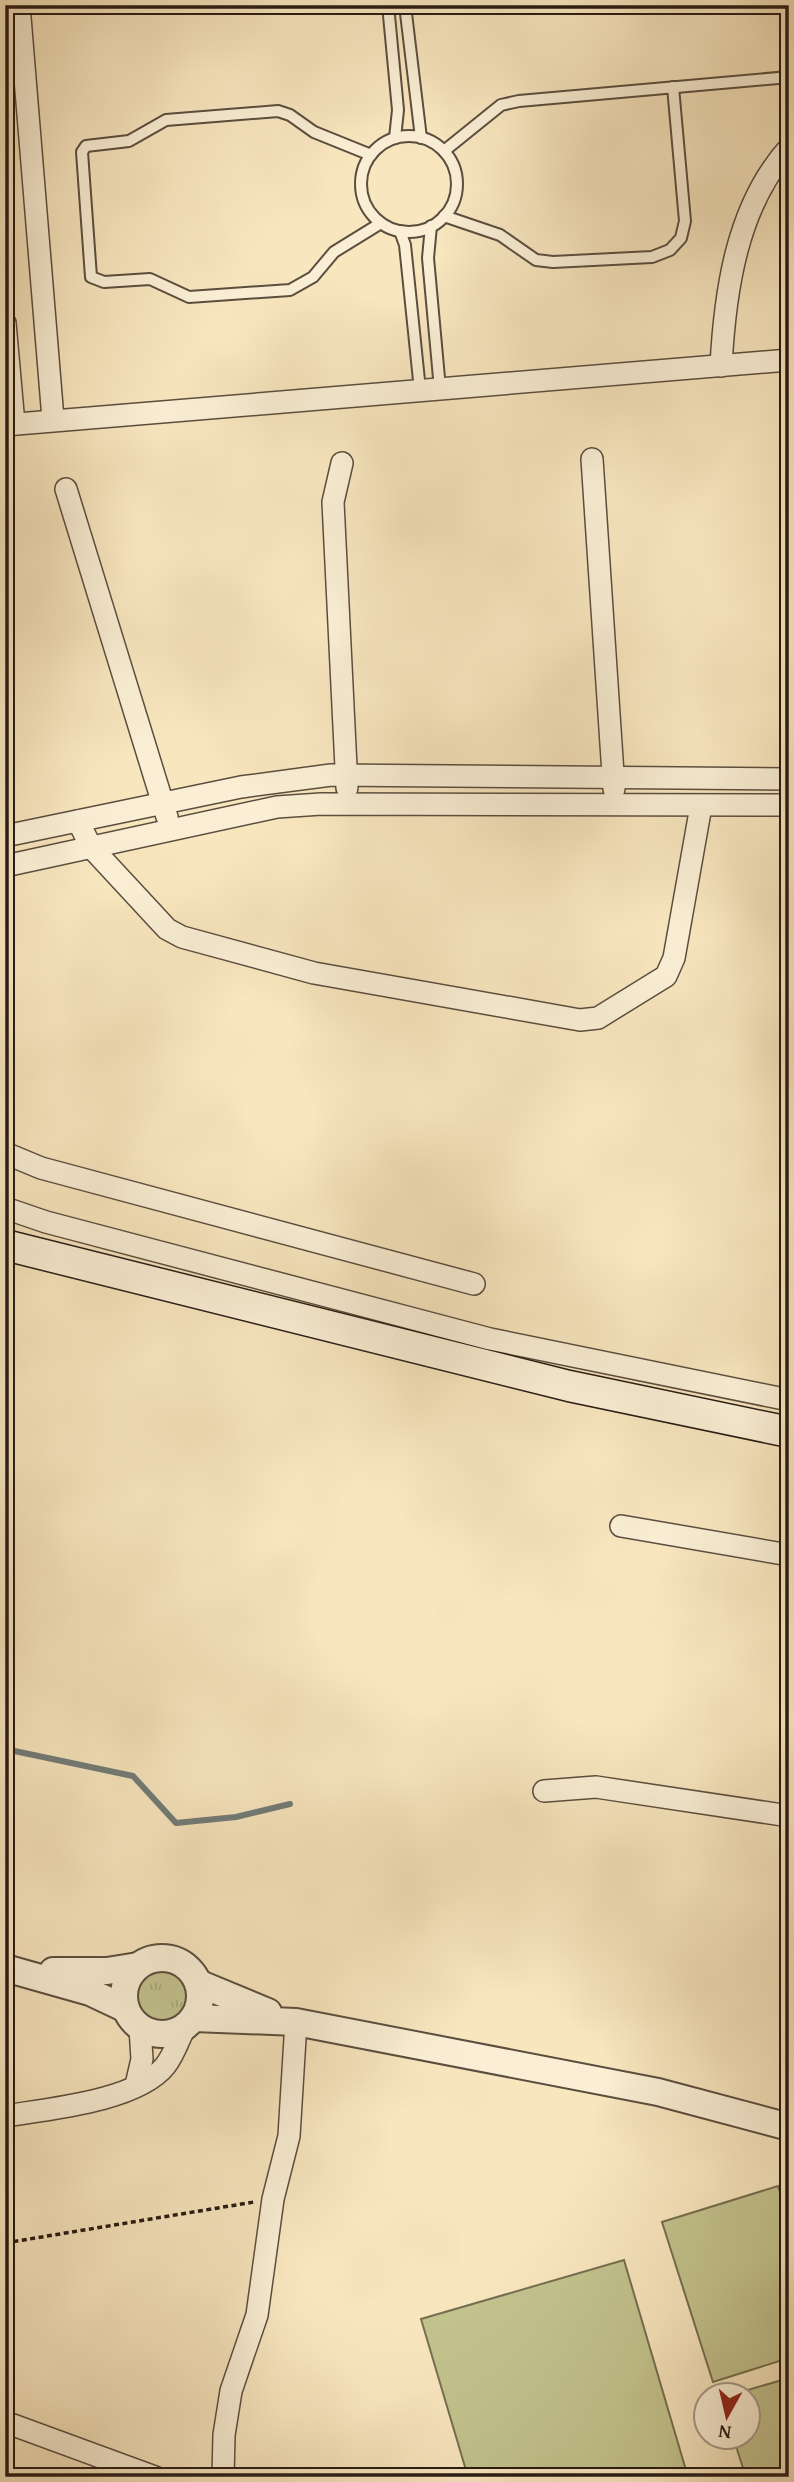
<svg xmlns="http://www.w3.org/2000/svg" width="794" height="2482" font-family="'Gentium Book Plus',serif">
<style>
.grass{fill:url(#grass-tufts);stroke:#756f51;stroke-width:2}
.green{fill:#c3c38e;stroke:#756f51;stroke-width:2}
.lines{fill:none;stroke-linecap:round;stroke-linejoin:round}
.stream{stroke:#717c79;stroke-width:6}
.service-casing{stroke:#5b4e3f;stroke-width:14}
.minor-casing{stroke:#5b4e3f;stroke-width:24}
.tertiary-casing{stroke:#5b4e3f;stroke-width:30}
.secondary-casing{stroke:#271b14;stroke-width:33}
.path{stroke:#271b14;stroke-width:3.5;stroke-dasharray:5 3.5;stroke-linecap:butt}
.service{stroke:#faefd5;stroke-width:10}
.minor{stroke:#faefd5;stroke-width:21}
.tertiary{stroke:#faefd5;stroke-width:26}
.secondary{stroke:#faefd5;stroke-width:30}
</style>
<defs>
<pattern id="grass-tufts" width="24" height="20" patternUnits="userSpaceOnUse" patternTransform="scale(1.75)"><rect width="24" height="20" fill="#c3c38e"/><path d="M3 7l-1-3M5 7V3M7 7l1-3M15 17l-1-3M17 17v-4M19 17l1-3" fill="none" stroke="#a8a77a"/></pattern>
</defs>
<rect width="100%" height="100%" fill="#f8e6bf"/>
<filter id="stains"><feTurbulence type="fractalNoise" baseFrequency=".00286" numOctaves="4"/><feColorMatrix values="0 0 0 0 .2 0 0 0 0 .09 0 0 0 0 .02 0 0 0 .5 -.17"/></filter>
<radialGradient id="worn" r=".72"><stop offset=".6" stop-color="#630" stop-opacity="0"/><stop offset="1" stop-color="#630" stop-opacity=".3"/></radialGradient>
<circle class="grass" cx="162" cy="1996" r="33"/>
<g class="green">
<polygon points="778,2186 789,2220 789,2358 713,2382 662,2222"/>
<polygon points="624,2260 688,2477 468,2477 421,2319"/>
<polygon points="789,2378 789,2477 746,2477 733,2437 748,2436 748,2394 734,2394"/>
</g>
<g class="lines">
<polyline class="stream" points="5,1749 133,1776 176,1823 236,1817 290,1804"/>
<defs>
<g id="service">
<polyline points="388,5 398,110 395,138"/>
<polyline points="405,5 421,138"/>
<circle cx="409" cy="184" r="48"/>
<polyline points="444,151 501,105 519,101 789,77"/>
<polyline points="371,155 314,132 290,115 278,111 166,120 129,141 86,146 82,152 91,277 104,282 150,279 189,297 290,290 313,277 334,252 381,223"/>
<polyline points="444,216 500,235 536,260 553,262 652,257 670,250 681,238 685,221 673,87"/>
<polyline points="431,226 428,258 440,389"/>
<polyline points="400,231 405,245 420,390"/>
</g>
<g id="minor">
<polyline points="19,5 53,419"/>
<polyline points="5,323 14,424"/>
<path d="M721 366C725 290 737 206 789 148"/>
<polyline points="5,425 789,360"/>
<polyline points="592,459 614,789"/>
<polyline points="342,463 333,502 347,788"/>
<polyline points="66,489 167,817"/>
<polyline points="78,821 91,847 167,929 182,937 314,973 580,1020 598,1018 666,976 674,958 701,806"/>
<polyline points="5,836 241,787 331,775 789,779"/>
<polyline points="5,866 277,807 321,804 789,805"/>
<polyline points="5,1153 41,1168 474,1284"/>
<polyline points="5,1208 46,1222 490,1339 789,1400"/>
<polyline points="621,1526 789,1555"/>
<polyline points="544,1791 596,1787 789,1816"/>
<polyline points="136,2085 142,2059 140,2028"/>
<path d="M5 2116C48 2109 137 2101 165 2066 174 2055 179 2039 185 2027"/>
<polyline points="5,2422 155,2477"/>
<polyline points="223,2477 224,2435 231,2391 257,2315 273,2199 289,2136 296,2022"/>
</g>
<g id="tertiary">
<circle cx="162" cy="1996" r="38"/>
<polyline points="5,1968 90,1992 126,2009"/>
<polyline points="53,1971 107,1971 138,1966"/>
<polyline points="198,1983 268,2012"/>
<polyline points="194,2018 296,2022 658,2092 789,2127"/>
</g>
<polyline id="secondary" points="5,1245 569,1386 789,1432"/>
</defs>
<use href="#service" class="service-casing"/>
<use href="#minor" class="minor-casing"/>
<use href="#tertiary" class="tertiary-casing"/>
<use href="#secondary" class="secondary-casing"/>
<polyline class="path" points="5,2243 254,2202"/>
<use href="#service" class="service"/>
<use href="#minor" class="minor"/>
<use href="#tertiary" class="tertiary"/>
<use href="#secondary" class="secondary"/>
</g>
<rect width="794" height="2482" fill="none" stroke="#f8e6bf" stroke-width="28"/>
<rect x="7" y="7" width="780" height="2468" fill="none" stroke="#271b14" stroke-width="3.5"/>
<rect x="14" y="14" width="766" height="2454" fill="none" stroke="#271b14" stroke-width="2"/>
<g transform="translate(727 2416) rotate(188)"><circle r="33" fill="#faefd5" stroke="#a69a88" stroke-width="2"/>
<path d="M0-5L12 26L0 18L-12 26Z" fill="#8f2418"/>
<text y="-10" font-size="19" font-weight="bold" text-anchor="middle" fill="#271b14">N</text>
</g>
<rect width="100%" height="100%" filter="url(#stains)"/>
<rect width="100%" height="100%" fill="url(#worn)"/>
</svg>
